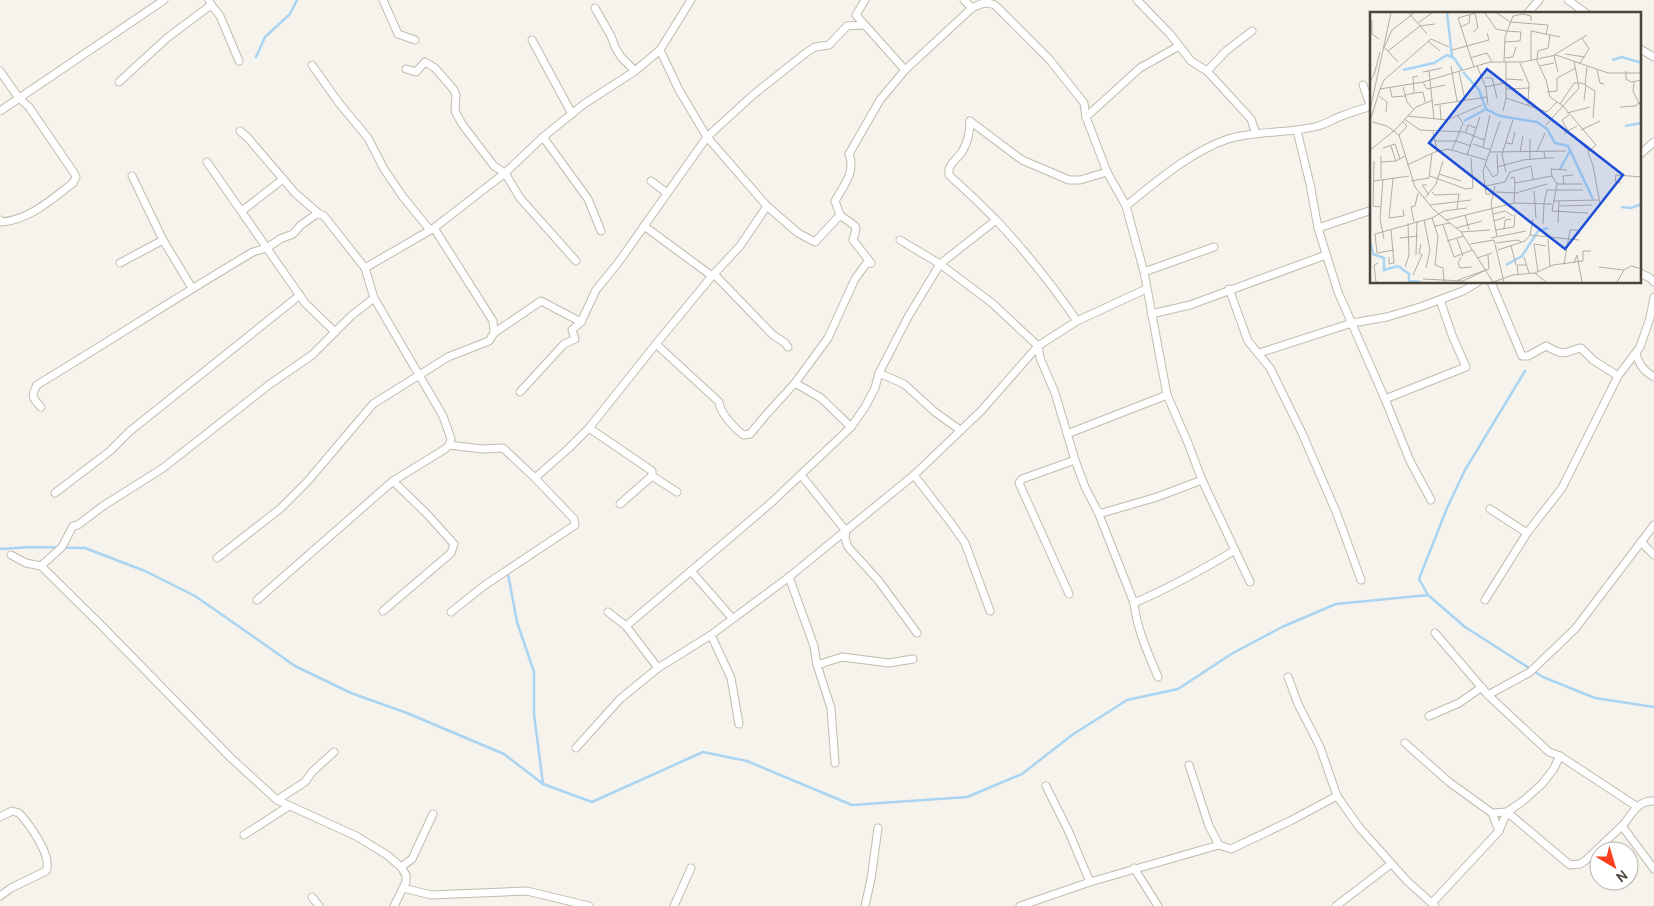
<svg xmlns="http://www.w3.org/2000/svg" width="1654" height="906" font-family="Cabin,sans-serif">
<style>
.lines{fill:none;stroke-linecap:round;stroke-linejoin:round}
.stream{stroke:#a9d4f2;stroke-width:2.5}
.minor-casing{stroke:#c2bbae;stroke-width:9}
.minor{stroke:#fff;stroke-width:7}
.inset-river{fill:none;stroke:#a9d4f2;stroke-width:2.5}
.inset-road{fill:none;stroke:#b2ada4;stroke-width:1}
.view{fill:#1d4ed8;fill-opacity:0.15;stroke:#1d4ed8;stroke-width:2.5}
.inset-edge{fill:none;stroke:#4b4439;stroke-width:2.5}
</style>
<rect width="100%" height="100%" fill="#f6f3ec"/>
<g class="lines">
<g class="stream">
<polyline points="256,57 265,37 290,14 297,0"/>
<polyline points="0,549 31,547 85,548 145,571 195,596 244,630 295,666 351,693 407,713 504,754 543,784 592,802 703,752 747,761 852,805 967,797 1022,774 1072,735 1127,700 1178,689 1233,653 1282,627 1336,604 1428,595 1465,627 1543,677 1595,698 1654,707"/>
<polyline points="508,574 517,622 534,672 534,714 543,784"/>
<polyline points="1428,595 1419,579 1447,508 1465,470 1525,371"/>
</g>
<defs>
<g id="minor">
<path d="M209 0C211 7 216 10 220 16L239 61"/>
<polyline points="383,0 398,34 415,40"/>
<polyline points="865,0 856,15 905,70"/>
<polyline points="964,0 972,8"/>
<polyline points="1137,0 1170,34 1191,61 1207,71 1251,119 1256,134"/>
<polyline points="1568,0 1587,14"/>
<polyline points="595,8 611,36 615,47 621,57 635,71"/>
<polyline points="1527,14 1539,0"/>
<polyline points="532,40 572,114"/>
<polyline points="1640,49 1654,57"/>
<polyline points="660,50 679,90 707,137 767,206 798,233 815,242 840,215"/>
<polyline points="312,65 339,103 368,138 384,169 403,197 430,230"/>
<polyline points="406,69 416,72 425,62 435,68 454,90 456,95 455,111 462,124 494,166 505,173 520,198 576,261"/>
<path d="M0 71 18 97 29 107 74 173 76 177 73 183C52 199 29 220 2 222L0 220"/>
<polyline points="1207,71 1226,51 1252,31"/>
<polyline points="119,82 167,38 211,5"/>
<polyline points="1363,85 1371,107"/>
<polyline points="0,111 164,0"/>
<polyline points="1086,117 1140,68 1179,46"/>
<path d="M970 121C970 133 968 142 962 152 957 159 947 165 949 175 965 190 982 205 997 221 1026 252 1053 286 1077 321"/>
<polyline points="970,121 1022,160 1069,180 1080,180 1107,172"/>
<polyline points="240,131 248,138 295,193 318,213"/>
<polyline points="1297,131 1310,184 1318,228 1338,292 1385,399 1410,461 1431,500"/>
<polyline points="543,137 588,199 601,231"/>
<polyline points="1640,154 1654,142"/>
<polyline points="207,162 305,303 335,332"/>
<polyline points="132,176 163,240 192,288"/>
<polyline points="651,181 667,193"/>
<path d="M1126 206C1157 181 1190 152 1228 139 1257 130 1289 134 1318 126 1325 124 1332 120 1339 117 1349 113 1361 109 1372 106"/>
<polyline points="242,211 283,179"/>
<polyline points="644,226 712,276"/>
<polyline points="1318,228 1372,210"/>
<path d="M900 240 940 264 992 303 1038 346 1040 358 1055 393 1075 460 1085 487 1098 512 1134 603C1137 630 1148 653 1158 677"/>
<polyline points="120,263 163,240"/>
<polyline points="365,268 434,228 505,173 543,137 584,104 635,71 660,50 691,0"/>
<polyline points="1144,272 1214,247"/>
<polyline points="1640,273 1650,278 1654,282"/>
<polyline points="714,274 773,335 785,343 788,347"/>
<path d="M1491 282 1522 356H1528L1546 346C1551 348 1554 351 1559 352 1565 355 1574 349 1581 348L1593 360 1618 376"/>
<polyline points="1229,289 1248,341 1270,368 1302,433 1337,514 1361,580"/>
<polyline points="1151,314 1190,305 1326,255"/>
<polyline points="494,333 541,301 581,322"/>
<path d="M656 344 719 402C720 414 734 427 743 435L750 434 765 416 795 383 828 338 855 279 866 264 871 263 853 240 856 229 855 226 840 215 835 201C844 185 856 172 849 154L880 100 905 70 972 8C980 4 986 1 995 5L1049 59 1084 103 1086 117 1107 172 1126 206 1144 272 1167 395 1188 443 1202 480 1250 582"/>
<polyline points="1259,353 1352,323 1387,317 1423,306 1463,291 1478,282"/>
<path d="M1636 354C1640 366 1643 370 1654 377"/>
<polyline points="879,373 904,384 935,412 960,430"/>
<polyline points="795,383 821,398 851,427"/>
<polyline points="520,392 564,344 575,339 572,330 581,322 596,290 618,263 707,137 753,95 807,52 815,47 829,45 847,26 864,25"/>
<polyline points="1385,399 1466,367 1452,335 1440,300"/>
<path d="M41 407C32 398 31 396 37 385 110 341 180 295 253 252L267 248 280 239 293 234 301 225 318 213 324 216 365 268 374 298 443 416 451 439 449 445 445 449 393 481 257 600"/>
<polyline points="589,428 652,471 652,476 620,504"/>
<polyline points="1067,434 1167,395"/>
<polyline points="449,445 482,449 503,448 535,478"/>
<polyline points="801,475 846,531 845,538 848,547 878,580 917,633"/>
<polyline points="914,475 951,523 965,543 990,611"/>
<polyline points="652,476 677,492"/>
<polyline points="55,493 110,451 130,431 300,295"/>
<polyline points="1490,509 1527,533"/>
<polyline points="1098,512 1102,513 1157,497 1202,480"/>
<polyline points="1641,542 1654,555"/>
<polyline points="11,555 26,563 41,566 100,624 231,758 277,800 356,836 387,855 401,867 406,875 406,882 394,906"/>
<polyline points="217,558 281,508 307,482 373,404 448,357 489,341 494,333 493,321 434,228"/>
<polyline points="41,566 62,547 73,526 78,525 103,506 163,468 270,384 312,355 351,316 374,298"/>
<polyline points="691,571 772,502 851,427 865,407 875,388 879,373 908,317 940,264 996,220"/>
<polyline points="789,577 814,646 817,665 831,708 835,763"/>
<polyline points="1069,594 1019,483 1022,479 1075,460"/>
<polyline points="1485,600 1527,533 1562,488 1618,376 1640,347 1650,318 1654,297"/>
<path d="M1134 603C1169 588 1202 570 1235 550"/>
<polyline points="383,611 451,553 454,544 427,514 393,481"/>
<polyline points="451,612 485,585 575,525 574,519 535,478 569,448 589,428 656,344 712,276 740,246 767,206"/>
<polyline points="608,612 626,626 658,668"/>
<polyline points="626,626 691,571 732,618"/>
<polyline points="1435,633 1488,695 1549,752 1560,756 1636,806"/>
<polyline points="711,635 731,678 739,724"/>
<polyline points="817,665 842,657 889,663 913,659"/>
<polyline points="1288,677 1298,704 1320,747 1337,796 1359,827 1407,881 1435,906"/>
<polyline points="1488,695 1530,672 1575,629 1654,525"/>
<polyline points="1429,716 1459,703 1482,687"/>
<polyline points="1405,743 1449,782 1492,813 1507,812 1570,865 1580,864 1586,860 1622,826"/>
<polyline points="576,748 620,699 658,668 711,635 789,577 914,475 981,411 1038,346 1077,321 1146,289"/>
<polyline points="1189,765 1209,826 1219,845"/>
<polyline points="1046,786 1068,830 1090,882"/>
<polyline points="277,800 305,782 312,772 334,752"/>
<path d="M1654 801C1637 800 1632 815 1622 826L1654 869"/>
<polyline points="1492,813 1499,831"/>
<path d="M0 817 12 811 19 813C29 824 53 856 46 871L11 888 0 896"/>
<polyline points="244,835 289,806"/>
<polyline points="401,867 412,859 433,814"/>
<polyline points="1134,868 1158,906"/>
<polyline points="403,888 431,895 527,891 589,906"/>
<polyline points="312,897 319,906"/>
<polyline points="1432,903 1499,831 1507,812 1523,801 1542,784 1553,770 1560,756"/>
<polyline points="674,906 691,868"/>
<polyline points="865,906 871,879 878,828"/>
<polyline points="1020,906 1090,882 1219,845 1231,849 1290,821 1337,796"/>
<polyline points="1336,906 1391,864"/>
</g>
</defs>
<use href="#minor" class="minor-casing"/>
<use href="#minor" class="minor"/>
</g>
<g transform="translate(1370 12)">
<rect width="271" height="271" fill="#f6f3ec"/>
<path class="inset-river" d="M77 1 82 44M242 48 252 45 272 51M33 58 64 51 77 43 84 46 92 58M93 60 109 78 116 97 130 104 167 110 177 117 185 131 198 134 223 187M94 109 116 97M255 114 272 111M190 157 200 139M0 192V219M251 195 261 196 272 192M0 229 3 242 14 246V258L28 254 39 262V269L51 270M136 253 152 244 168 219 178 216"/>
<path class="inset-road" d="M39 1 57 22M115 1 126 17 136 19M127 1 140 10 178 13 176 22M2 8V22L9 27M48 11 62 1M91 15 99 11 100 2M103 20 108 16 105 1M58 29 70 39M135 30 150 29 151 20 136 19M14 36 22 18 44 1M15 36 28 50M82 38 119 28 117 21M18 39 50 14 65 12M195 42 215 45M184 43 217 23M184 44 188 60M100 46 117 41 122 50M135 46 143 45 146 35M166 47 176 68 180 85 193 94 226 133 218 140 223 154 230 191M167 47 168 39 178 36 180 23M161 49V19L190 25M134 50 135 25 143 4 153 2 161 4V9M150 51 159 72 158 93M210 51 219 37 212 26M81 54 87 89M107 54 116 76 118 93M169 54 184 51M104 55 88 6 105 1M227 58 230 71 234 72M59 59 64 107M256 59V67L261 70 272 68M53 60 72 56M89 60 95 88M115 66H122L127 86M136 67 153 68M0 69 4 63 10 40M53 70 57 77 75 73M264 70 263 79 272 97M215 73 217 55M33 75 37 90 43 97M115 75 135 71M20 76 22 85 35 84M10 77 14 68 61 27 79 35M136 77 160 76M177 80 187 79V66L206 56M44 81 53 80 55 90M35 83 44 81 43 65 48 64M9 84 17 90 16 100M136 86 177 100 187 90M214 88 216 73M190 92 204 71H212L225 79 223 106M64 93 117 85M70 93 71 108M250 95 265 94 272 89M0 98 21 1M133 99 136 86V50M197 101 220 95M37 104 77 108 112 93M34 107 50 118 94 120 114 128M0 109 10 77 53 70 120 50H153L186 43 238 61H272M2 110 17 114 29 123 45 175 64 198 91 220 123 270 143 263 165 261 176 270M176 113 209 76 204 49M207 114 198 119 219 139M211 118 230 109M63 120 67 139M96 120 98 113 106 116M194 122 198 119 192 108 199 103M29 123 37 114 32 109M64 129H86L101 134M136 131 142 132 145 120M103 132 121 138M21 134 26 149M113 135 120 103M13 136 25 132 30 147M0 138 25 118 46 95 63 88M82 138 93 111 87 103M167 139 175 121M120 140 196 139M150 140 153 124M174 140 175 146H184M97 143 110 105M11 144V167M160 147V127M4 149 3 194 10 195M11 150 26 149 35 144M115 152 123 165 128 162 127 142M37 153 65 140 78 137 116 148M127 155 153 148 175 146M136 160 132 142 143 108M69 162 91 169M60 164 96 177 103 176 101 146M182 164 187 172H212M140 166 144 165 145 171 144 191M13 167 10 207 14 227M23 167 19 206 34 204 33 198M4 169 39 164M41 169 59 166 62 142M145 171 182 164 181 157 197 158M251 171 245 169 246 163 272 165M187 172 182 199 218 201M57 173H52L59 183M194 173 193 164 203 163M116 174 135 170 140 160 161 154 163 167M164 179 166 206M62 180 65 183 89 182 87 197M126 180 146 181 177 172M124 182H116L113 159 130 109M54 187 66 172 73 149M183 189 228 188M174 191 177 178H213M60 193 101 188M189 194 222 193M123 202 135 199 143 204M95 203 99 218M62 206 68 224 65 253 73 256 74 270M54 208 60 238 56 256M76 208 144 191 182 192M124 209 121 192 125 174M44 210 41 195 45 194 48 181M188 211 189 189M173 212 174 191M73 213 84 245 102 238M65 214 80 211M86 216 112 209M134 217 135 208 141 207M125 218 144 215 145 202M91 220 120 218M160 223 209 228M127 224 124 209 135 205M30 226 48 224M121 226 156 219M87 227 93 244M178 227 180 255M77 229 94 224M126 231 148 228 151 230M100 232 124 228 134 270M141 234 146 253M24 238 7 241 5 222 62 206 74 199 97 196M128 238 155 229 160 223 163 207M46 243 47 209M19 245V252L24 251 21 218M91 245 88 251 90 256 102 255M154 245 159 261M107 246 122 241M204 251 207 243 212 270M194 252 200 218H208L209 222M35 255 39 243 38 211M229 255 254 258M168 260 164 232 176 234M165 261 183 253 213 249V239H221M148 262 147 253H157M43 263 52 243 49 241 51 232M53 267 93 269 116 258M88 268 119 257 118 243M6 270 4 253 8 251M247 270 254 258 261 254 272 257"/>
<path class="view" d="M117 57 253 163 195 237 59 131Z"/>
<rect width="271" height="271" class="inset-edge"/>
</g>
<g transform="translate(1614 866) rotate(142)"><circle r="24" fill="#ffffff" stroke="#b7b4b0"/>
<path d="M0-4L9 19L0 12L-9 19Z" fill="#fc3f1d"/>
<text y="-8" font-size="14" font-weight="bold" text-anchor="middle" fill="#4b4439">N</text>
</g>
</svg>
